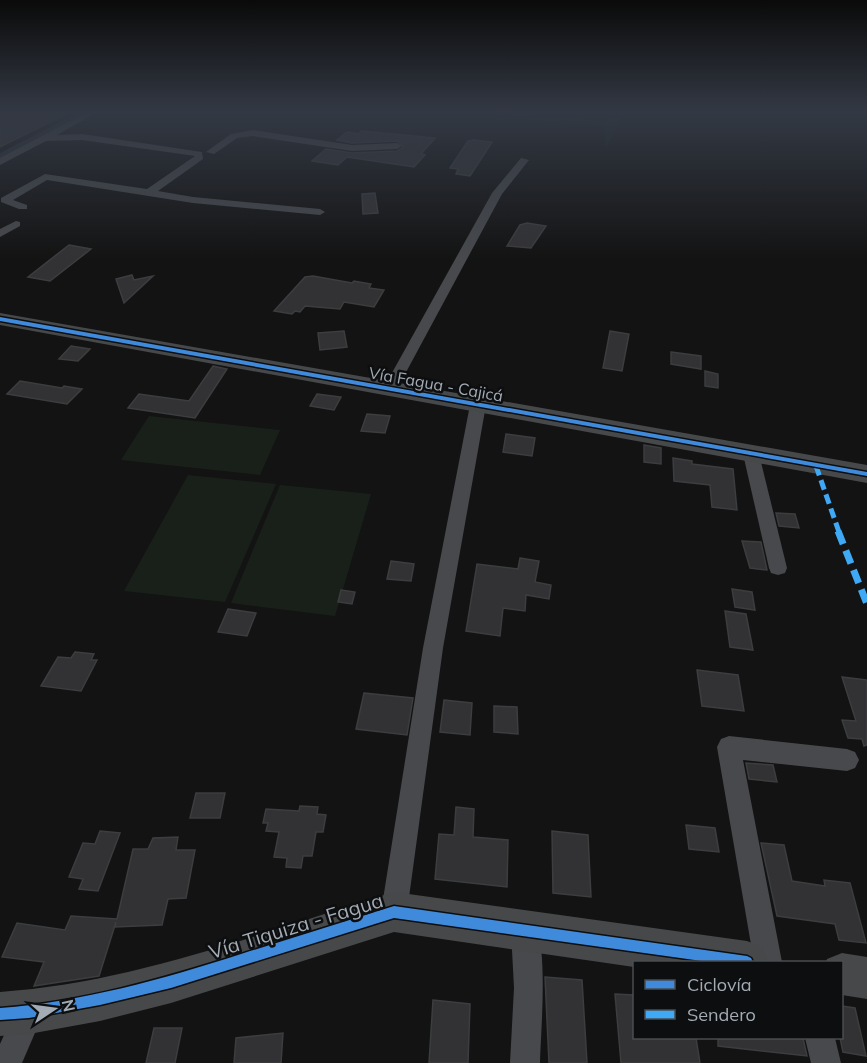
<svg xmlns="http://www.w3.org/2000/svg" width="867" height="1063" font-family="Mulish,sans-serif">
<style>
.green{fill:#192019}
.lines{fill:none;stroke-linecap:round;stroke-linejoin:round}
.canal{fill:#263035;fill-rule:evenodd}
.building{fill:#323234;stroke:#3b3d3f;stroke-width:1.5}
.street{fill:#47494c;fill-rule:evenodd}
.secondary{fill:#46484a;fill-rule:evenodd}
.quiet-far1{stroke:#3fa9f5;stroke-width:5;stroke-dasharray:10 5;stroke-linecap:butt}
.quiet{stroke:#3fa9f5;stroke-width:7;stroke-dasharray:14 7;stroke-linecap:butt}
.cycleway-casing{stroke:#0d0e0f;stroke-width:3}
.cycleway{fill:#408adc;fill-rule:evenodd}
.labels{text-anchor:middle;stroke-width:5;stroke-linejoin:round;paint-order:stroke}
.street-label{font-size:16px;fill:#a3abb5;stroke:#0d0e0f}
.near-street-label{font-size:20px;fill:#a3abb5;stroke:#0d0e0f}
</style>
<rect width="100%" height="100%" fill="#131313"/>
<g class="green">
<polygon points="452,112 498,112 603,121 618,117 619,112 624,112 606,148 604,126"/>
<polygon points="149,416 280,430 260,475 121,460"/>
<polygon points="188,475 276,484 225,602 124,591"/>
<polygon points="280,485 371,494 335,616 231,603"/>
</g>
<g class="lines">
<polygon class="canal" points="80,112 89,112 0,159 0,153"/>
</g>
<g class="building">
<polygon points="0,112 70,112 0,147"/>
<polygon points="361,131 404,135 435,138 421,154 425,155 414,167 347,157 338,165 312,161 326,149 352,153 397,151 404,147 397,141 352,143 337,140 347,132 359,134"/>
<polygon points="474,140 492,142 470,176 456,174 458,169 450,168 468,141"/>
<polygon points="375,193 378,213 363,214 362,194"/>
<polygon points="527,223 546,226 531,248 507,246 520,225"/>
<polygon points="69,245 91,249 50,281 28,277"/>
<polygon points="132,275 134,280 153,276 124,303 116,279"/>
<polygon points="313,276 352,283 354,281 371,284 369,288 384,290 374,307 344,302 340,309 305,306 300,312 295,311 292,314 274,311 305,277"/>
<polygon points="344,331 347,347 320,350 318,333"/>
<polygon points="610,331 629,334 622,371 603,368"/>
<polygon points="71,346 90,349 78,361 59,359"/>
<polygon points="671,352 701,356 701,369 671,364"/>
<polygon points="213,366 227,369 195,418 128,408 139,394 189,401"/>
<polygon points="705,371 718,374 718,388 705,386"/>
<polygon points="20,381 62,388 64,386 82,389 67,404 7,394"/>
<polygon points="317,394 341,397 334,410 310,406"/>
<polygon points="367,414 390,416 385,433 361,431"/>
<polygon points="506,434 535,438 532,456 503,452"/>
<polygon points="644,445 661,448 661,464 644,462"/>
<polygon points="673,458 692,461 692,464 733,469 737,510 712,507 710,485 674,481"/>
<polygon points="776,513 795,514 799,528 779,526"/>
<polygon points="742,541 761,542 767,570 750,568"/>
<polygon points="520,558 539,561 535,582 551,585 549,599 526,595 525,611 503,608 500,636 466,631 477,564 518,569"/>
<polygon points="391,561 414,564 411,581 387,579"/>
<polygon points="732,589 752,592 755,610 735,607"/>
<polygon points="341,590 355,592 352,604 338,602"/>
<polygon points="228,609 256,613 247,636 218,632"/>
<polygon points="725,611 746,614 753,650 730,647"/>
<polygon points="75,652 94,654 91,660 97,660 81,691 41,686 58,657 71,658"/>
<polygon points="697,670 738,675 744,711 702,706"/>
<polygon points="842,677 867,680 867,745 864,746 862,739 848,738 842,720 856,721"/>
<polygon points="364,693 413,698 407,735 356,729"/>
<polygon points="444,700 472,703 470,735 440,732"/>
<polygon points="494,706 517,707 518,734 494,732"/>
<polygon points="746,763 773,765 777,782 749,779"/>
<polygon points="196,793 225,793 220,818 190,818"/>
<polygon points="300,806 318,807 317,814 326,815 323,832 316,832 312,856 303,856 301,868 286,867 287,858 274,857 279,832 266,831 268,823 263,823 266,809 299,811"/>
<polygon points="456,807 474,809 473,837 508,840 507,887 435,879 439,834 454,835"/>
<polygon points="686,825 715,828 719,852 689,849"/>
<polygon points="100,831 120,833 98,891 79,889 83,879 69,877 83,843 95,844"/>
<polygon points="552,831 588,835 591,897 553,893"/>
<polygon points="178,837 176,850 195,850 186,898 168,899 162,925 115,927 116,922 99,976 34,986 44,962 2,957 17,923 65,930 71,916 117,919 133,849 148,849 153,838"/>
<polygon points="761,843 784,845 792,881 825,886 824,880 850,883 866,943 839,940 835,924 777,916"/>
<polygon points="545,977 582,980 587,1063 549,1063"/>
<polygon points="615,994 634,995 634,1038 696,1038 700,1063 621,1063"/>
<polygon points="433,1000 470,1004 468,1063 429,1063"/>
<polygon points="842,1006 855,1008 866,1056 843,1052 840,1038 842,1038"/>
<polygon points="154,1028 182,1028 175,1063 146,1063"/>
<polygon points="283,1033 281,1063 234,1063 236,1038"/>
<polygon points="718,1038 803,1038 807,1056 718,1046"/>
</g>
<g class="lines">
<g class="street">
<polygon points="88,112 97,112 57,135 82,134 202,152 203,159 158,191 193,197 320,209 325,212 320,215 193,203 47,180 13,200 27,205 27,209 19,209 1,202 1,198 45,174 147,189 195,156 82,140 46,141 0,165 0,158"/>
<polygon points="253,130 352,145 397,143 402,146 397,149 352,151 253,136 237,138 214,154 206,152 231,134"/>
<polygon points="521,158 529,160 502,194 397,389 390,394 385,392 383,389 492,193"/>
<polygon points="16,221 20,222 20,226 0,237 0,229"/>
<polygon points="478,400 486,405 443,648 407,912 404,922 394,925 384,922 381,912 423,648 470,405"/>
<polygon points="751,449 757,450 759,454 787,568 785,573 778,575 771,573 769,568 743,454 745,450"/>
<polygon points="729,736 847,749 855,752 859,760 855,768 847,771 743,760 782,962 754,962 717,747 721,739"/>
<path d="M525 917 535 921C548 953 541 1026 540 1063H510L514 988 511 931 515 921Z"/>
<polygon points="29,997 39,1002 44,1012 22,1063 0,1063 0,1044 19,1002"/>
<polygon points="805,1038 835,1038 841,1063 811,1063"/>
</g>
<g class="secondary">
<polygon points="0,313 867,465 867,483 0,325"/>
<path d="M394 892 747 941 762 947 768 962H634V967L394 932 171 1003 100 1021 29 1034 0 1036V992C135 983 266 931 394 892Z"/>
<polygon points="842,953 867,957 867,999 842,995 842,962 826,962 827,959"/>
</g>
<polyline class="quiet-far1" points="816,466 839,532"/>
<polyline class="quiet" points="838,531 867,604"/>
<defs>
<g id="cycleway">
<polygon points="0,317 867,472 867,476 0,321"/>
<path d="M394 906 747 956 751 958 753 962H709L394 918 171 988 100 1005 29 1018 0 1020V1008C82 1002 163 979 241 954 292 938 343 922 394 906Z"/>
</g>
</defs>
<use href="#cycleway" class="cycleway-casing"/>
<use href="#cycleway" class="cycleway"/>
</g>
<linearGradient id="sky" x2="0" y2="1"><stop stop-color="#0a0a0a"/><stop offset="0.43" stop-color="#333944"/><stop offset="1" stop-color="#333944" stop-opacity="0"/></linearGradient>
<rect width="867" height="260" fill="url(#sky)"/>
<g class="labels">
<g class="street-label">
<text transform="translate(436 384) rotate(10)" y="6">Vía Fagua - Cajicá</text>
</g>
<g class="near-street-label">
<text transform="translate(296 926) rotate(-17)" y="7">Vía Tiquiza - Fagua</text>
</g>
</g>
<rect x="633" y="961" width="210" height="78" fill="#0d0e0f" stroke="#494d51" stroke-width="1.5"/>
<rect x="645" y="980" width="30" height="9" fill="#408adc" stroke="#494d51" stroke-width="1.5"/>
<text x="687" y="991" font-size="18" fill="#a3abb5">Ciclovía</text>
<rect x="645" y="1010" width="30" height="9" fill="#3fa9f5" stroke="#494d51" stroke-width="1.5"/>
<text x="687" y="1021" font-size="18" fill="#a3abb5">Sendero</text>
<g transform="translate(54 1009) rotate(77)" stroke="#0d0e0f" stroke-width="4.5" paint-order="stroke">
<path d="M0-4.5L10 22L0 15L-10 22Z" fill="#a3abb5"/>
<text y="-9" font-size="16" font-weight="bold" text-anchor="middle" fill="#a3abb5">N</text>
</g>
</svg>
